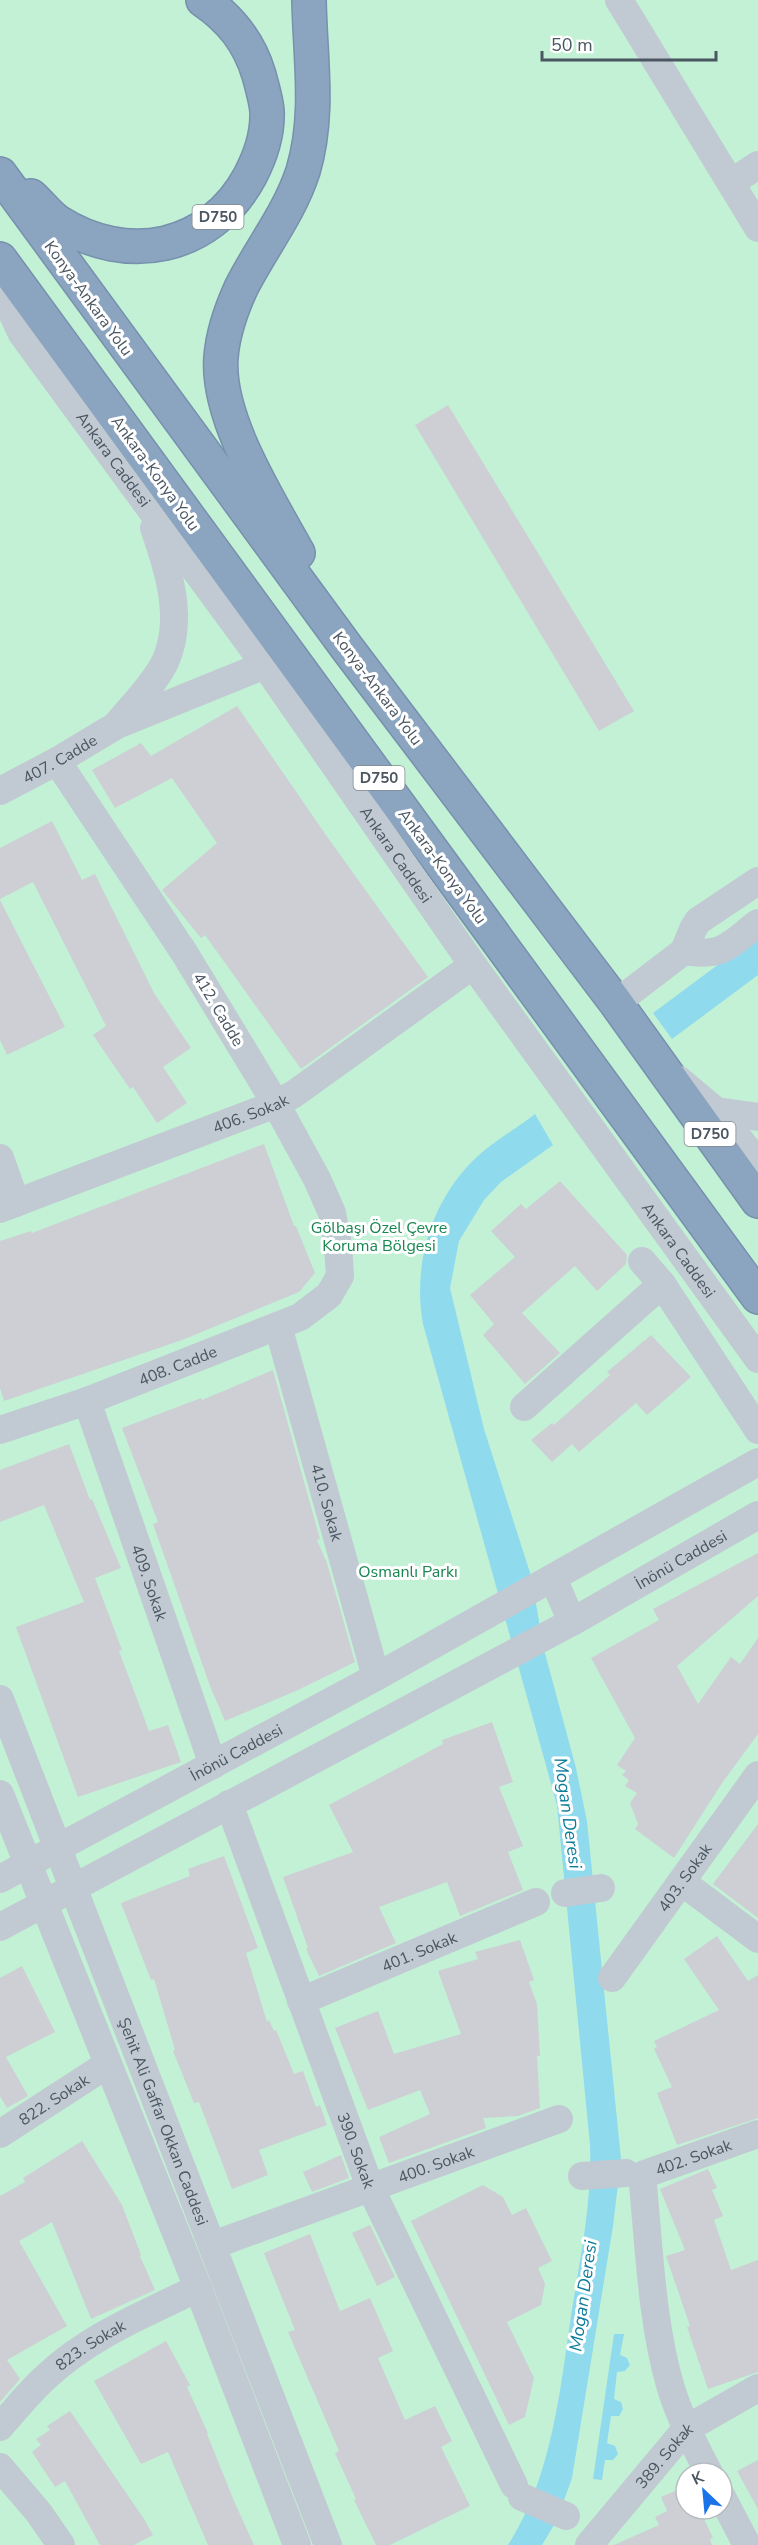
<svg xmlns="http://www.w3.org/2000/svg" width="758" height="2545" font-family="'Nunito Sans',sans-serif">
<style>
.green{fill:#c3f1d5;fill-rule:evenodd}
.water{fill:#90daee}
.building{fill:#cdcfd5}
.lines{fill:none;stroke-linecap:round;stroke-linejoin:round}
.highway-casing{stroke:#7690ad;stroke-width:36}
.minor{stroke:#c1cad2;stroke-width:28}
.highway{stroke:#8ba5c1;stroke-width:33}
.labels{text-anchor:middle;stroke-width:6;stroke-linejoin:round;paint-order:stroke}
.shield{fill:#fff;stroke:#808990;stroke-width:1.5}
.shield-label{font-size:15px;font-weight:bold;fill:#4a5661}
.street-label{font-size:16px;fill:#4a5661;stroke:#fff}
.park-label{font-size:16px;fill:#17864f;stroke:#fff}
.water-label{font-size:18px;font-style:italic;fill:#0c7c9b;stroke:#fff}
</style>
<rect width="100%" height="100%" fill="#f5f3f3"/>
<path class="green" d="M0 0H758V2545H0ZM686 2473H722V2509H686Z"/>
<g class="water">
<polygon points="758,935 758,975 672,1039 653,1013"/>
<path d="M535 1114 553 1145 501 1182 484 1200 459 1241 450 1288 484 1429 532 1579 543 1646 576 1768 587 1821 621 2159 613 2226 572 2478 557 2520 542 2545H508C553 2475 560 2389 572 2309 581 2254 592 2201 590 2145L557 1805 423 1324C412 1264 432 1197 479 1155 496 1140 517 1128 535 1114Z"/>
<polygon points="614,2334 624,2334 620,2355 627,2358 630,2365 625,2371 617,2372 614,2399 621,2402 623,2409 619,2416 611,2416 607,2443 615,2446 618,2454 613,2460 605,2460 602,2480 593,2479"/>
</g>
<g class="building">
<polygon points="448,405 634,711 599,731 415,425"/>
<polygon points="237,706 328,838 428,977 301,1069 205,935 201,938 162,890 217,843 172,778 115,808 92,770 141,743 151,756"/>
<polygon points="52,821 82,880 95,874 154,993 191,1048 163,1067 187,1103 157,1123 133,1087 130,1089 93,1035 106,1026 33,882 0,899 0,848"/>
<polygon points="0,900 65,1027 7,1055 0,1040"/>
<polygon points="264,1144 294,1226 296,1226 315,1273 299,1292 182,1340 4,1401 0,1388 0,1241 31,1231 32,1233"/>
<polygon points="560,1181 627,1255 626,1264 597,1291 575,1266 522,1313 560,1353 525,1384 483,1335 494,1324 470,1295 515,1257 491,1231 521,1204 526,1209"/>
<polygon points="651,1335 691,1377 647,1415 636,1403 579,1452 572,1444 552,1462 531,1440 552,1423 554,1425 610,1375 607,1372"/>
<polygon points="273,1370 320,1539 317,1540 327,1563 355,1662 298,1690 225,1721 210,1686 153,1524 158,1522 122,1428 201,1398 202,1400"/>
<polygon points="69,1444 90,1500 92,1499 121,1568 95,1578 122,1650 119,1651 149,1731 168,1725 181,1762 78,1797 16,1627 84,1602 44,1505 0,1522 0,1470"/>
<polygon points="758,1553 758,1596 677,1666 698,1704 731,1657 740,1664 758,1638 758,1734 722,1783 674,1858 635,1829 638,1824 630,1803 637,1793 625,1786 629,1780 622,1775 626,1771 617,1765 635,1738 591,1658 659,1620 653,1609"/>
<polygon points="492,1722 513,1782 499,1787 523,1846 508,1852 523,1890 460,1916 447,1882 379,1907 396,1943 319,1976 306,1949 308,1948 283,1877 353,1852 329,1805 443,1744 442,1740"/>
<polygon points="758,1824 758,1918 713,1884"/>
<polygon points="224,1856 258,1948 246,1953 267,2022 269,2020 274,2031 276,2030 294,2074 303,2071 316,2107 320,2105 327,2125 259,2150 268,2175 232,2189 199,2102 194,2103 173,2051 175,2050 154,1979 151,1980 121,1903 190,1876 188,1869"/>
<polygon points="717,1936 748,1981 758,1975 758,2118 677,2145 657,2093 672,2087 654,2049 657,2047 654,2041 719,2010 684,1959"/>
<polygon points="520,1940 534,1980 529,1982 537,2004 540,2056 537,2056 540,2108 518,2116 483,2118 486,2128 389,2163 379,2137 430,2114 420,2090 368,2110 335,2028 378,2011 394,2054 461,2034 438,1971 478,1959 475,1952"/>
<polygon points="22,1966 55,2032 6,2057 28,2096 7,2108 0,2096 0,1978"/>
<polygon points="82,2141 122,2205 141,2255 140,2256 155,2290 91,2319 52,2222 19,2241 67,2326 7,2360 20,2379 0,2402 0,2196 25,2182 23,2178"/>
<polygon points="341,2155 349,2178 312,2192 303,2172"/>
<polygon points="708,2169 717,2188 712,2190 723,2216 714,2220 731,2270 758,2260 758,2372 708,2389 687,2327 690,2326 666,2256 685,2250 660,2189"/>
<polygon points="483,2185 503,2197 512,2215 526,2208 552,2261 538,2268 545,2284 541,2305 507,2322 534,2378 525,2417 509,2425 411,2221"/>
<polygon points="370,2225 395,2277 377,2286 352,2233"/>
<polygon points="310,2234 340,2311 370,2298 393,2351 378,2358 405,2420 435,2406 452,2441 441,2447 470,2506 390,2545 376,2545 354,2500 356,2499 335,2453 339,2451 288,2332 295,2330 264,2253"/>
<polygon points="166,2341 190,2385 187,2387 208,2433 207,2434 234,2501 254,2545 208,2545 168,2452 141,2464 94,2381"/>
<polygon points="70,2411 144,2519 153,2535 134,2545 100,2545 65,2481 55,2487 32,2452 41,2445 36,2439 50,2430 47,2426"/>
<polygon points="758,2460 758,2509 737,2471"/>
<polygon points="686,2486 686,2509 696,2509 701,2520 704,2519 713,2538 710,2539 712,2545 614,2545 659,2525 655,2517 667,2511 661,2497"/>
</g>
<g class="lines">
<defs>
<g id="highway">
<polyline points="0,174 347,648 616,1003 758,1201"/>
<path d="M31 196C40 204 48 215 58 222 127 266 210 250 250 176 260 157 268 134 267 111 266 99 262 87 259 75 249 42 231 19 203 0"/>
<polyline points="0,259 758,1297"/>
<path d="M298 553C269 500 216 418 221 357 223 332 231 310 241 288 261 248 289 214 303 171 320 114 310 58 309 0"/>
</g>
</defs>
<use href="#highway" class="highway-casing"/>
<g class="minor">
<polyline points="619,0 758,228"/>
<polyline points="731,183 758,165"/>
<path id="s1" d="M0 287 22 334 265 665 473 965 758 1359"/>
<path d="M118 723C133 705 153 685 164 664 185 621 169 571 154 528"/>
<path id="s2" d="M0 791 57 761 117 725 265 665"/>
<path d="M684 951C723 958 729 945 758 923"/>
<polyline points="616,1003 684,951 693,929 698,921 758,881"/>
<polyline points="679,1080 716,1111 758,1162"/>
<polyline points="716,1111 758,1117"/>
<polyline points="0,1158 16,1203"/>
<path id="s3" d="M0 1209 276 1104 294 1094 473 965"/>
<polyline points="642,1261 662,1284 758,1430"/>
<path id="s4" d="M278 1326 376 1677"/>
<path id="s5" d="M87 1401 213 1765"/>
<polyline points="524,1407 662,1284"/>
<path id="s6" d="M0 1430 87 1401 300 1317 329 1295 340 1276 338 1245 332 1213 317 1179 276 1104 185 954 57 761"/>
<polyline points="553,1578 572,1622"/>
<path id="s7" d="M0 1699 328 2545"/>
<polyline points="0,1794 198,2288 297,2545"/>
<path id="s8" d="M229 1804 370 2187 514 2485"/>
<path id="s9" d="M0 1879 376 1677 758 1462"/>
<polyline points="682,1882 758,1939"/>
<polyline points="565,1893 601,1888"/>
<path id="s10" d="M0 1927 572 1622 758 1515"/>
<path id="s11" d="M612 1978 758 1775"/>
<path id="s12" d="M301 2001 536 1902"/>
<path id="s13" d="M0 2134 108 2064"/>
<polyline points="582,2176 626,2173"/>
<path id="s14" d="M213 2245 559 2119"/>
<path id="s15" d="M0 2427C15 2410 30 2391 47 2376 91 2335 145 2314 198 2288"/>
<polyline points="0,2467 39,2513 61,2545"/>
<path id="s16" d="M709 2473C694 2444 679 2416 670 2385 651 2319 649 2243 642 2175L758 2134"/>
<polyline points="522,2497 566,2516"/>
<polyline points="722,2497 747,2545"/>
<path id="s17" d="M589 2545 686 2429 758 2388"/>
</g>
<use href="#highway" class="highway"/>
</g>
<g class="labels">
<g class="shield">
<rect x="192.5" y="205" width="51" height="24" rx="4.5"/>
<rect x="353.5" y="766" width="51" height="24" rx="4.5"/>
<rect x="684.5" y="1122" width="51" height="24" rx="4.5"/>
</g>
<g class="shield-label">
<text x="218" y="222">D750</text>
<text x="379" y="783">D750</text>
<text x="710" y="1139">D750</text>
</g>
<g class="street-label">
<text transform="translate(89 298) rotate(54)" y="6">Konya-Ankara Yolu</text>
<text dy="6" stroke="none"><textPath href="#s1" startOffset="207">Ankara Caddesi</textPath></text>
<text transform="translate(156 473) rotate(54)" y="6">Ankara-Konya Yolu</text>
<text transform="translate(378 688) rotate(53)" y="6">Konya-Ankara Yolu</text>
<text dy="6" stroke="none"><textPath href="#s2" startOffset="68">407. Cadde</textPath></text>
<text dy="6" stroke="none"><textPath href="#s1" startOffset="693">Ankara Caddesi</textPath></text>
<text transform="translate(443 866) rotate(54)" y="6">Ankara-Konya Yolu</text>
<text transform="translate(219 1009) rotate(59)" y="6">412. Cadde</text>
<text dy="6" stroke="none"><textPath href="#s3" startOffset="268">406. Sokak</textPath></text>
<text dy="6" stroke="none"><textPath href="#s1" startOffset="1179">Ankara Caddesi</textPath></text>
<text dy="6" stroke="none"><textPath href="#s6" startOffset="189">408. Cadde</textPath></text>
<text dy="6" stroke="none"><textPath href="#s4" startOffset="183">410. Sokak</textPath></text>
<text dy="6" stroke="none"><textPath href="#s10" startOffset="774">İnönü Caddesi</textPath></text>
<text dy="6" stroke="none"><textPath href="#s5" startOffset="192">409. Sokak</textPath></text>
<text dy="6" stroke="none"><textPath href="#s9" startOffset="268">İnönü Caddesi</textPath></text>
<text dy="6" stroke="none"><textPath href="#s11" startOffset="124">403. Sokak</textPath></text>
<text dy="6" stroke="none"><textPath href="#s12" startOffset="128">401. Sokak</textPath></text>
<text dy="6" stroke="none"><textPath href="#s13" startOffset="64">822. Sokak</textPath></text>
<text dy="6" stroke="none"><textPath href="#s7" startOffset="453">Şehit Ali Gaffar Okkan Caddesi</textPath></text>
<text dy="6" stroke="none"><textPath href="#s8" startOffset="369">390. Sokak</textPath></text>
<text dy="6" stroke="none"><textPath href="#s16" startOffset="363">402. Sokak</textPath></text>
<text dy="6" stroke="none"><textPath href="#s14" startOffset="237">400. Sokak</textPath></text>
<text dy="6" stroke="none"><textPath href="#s15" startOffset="123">823. Sokak</textPath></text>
<text dy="6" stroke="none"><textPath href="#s17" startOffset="117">389. Sokak</textPath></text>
</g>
<g class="park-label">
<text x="379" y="1233">Gölbaşı Özel Çevre<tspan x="379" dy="18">Koruma Bölgesi</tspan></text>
<text x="408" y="1577">Osmanlı Parkı</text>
</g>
<g class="water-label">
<text transform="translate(568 1813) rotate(82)" y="6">Mogan Deresi</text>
<text transform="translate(583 2296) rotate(-82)" y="6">Mogan Deresi</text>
</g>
</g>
<g transform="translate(704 2491) rotate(334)"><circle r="28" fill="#ffffff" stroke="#b7bbc0" stroke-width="1.5"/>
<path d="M0-4.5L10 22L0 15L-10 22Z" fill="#1a73e8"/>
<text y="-9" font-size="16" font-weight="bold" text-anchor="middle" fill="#4a5661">K</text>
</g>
<path d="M542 51v9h174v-9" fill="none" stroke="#4a5661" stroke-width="3"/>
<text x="551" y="51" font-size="18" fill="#4a5661" stroke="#ffffff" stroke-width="4.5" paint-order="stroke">50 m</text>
</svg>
